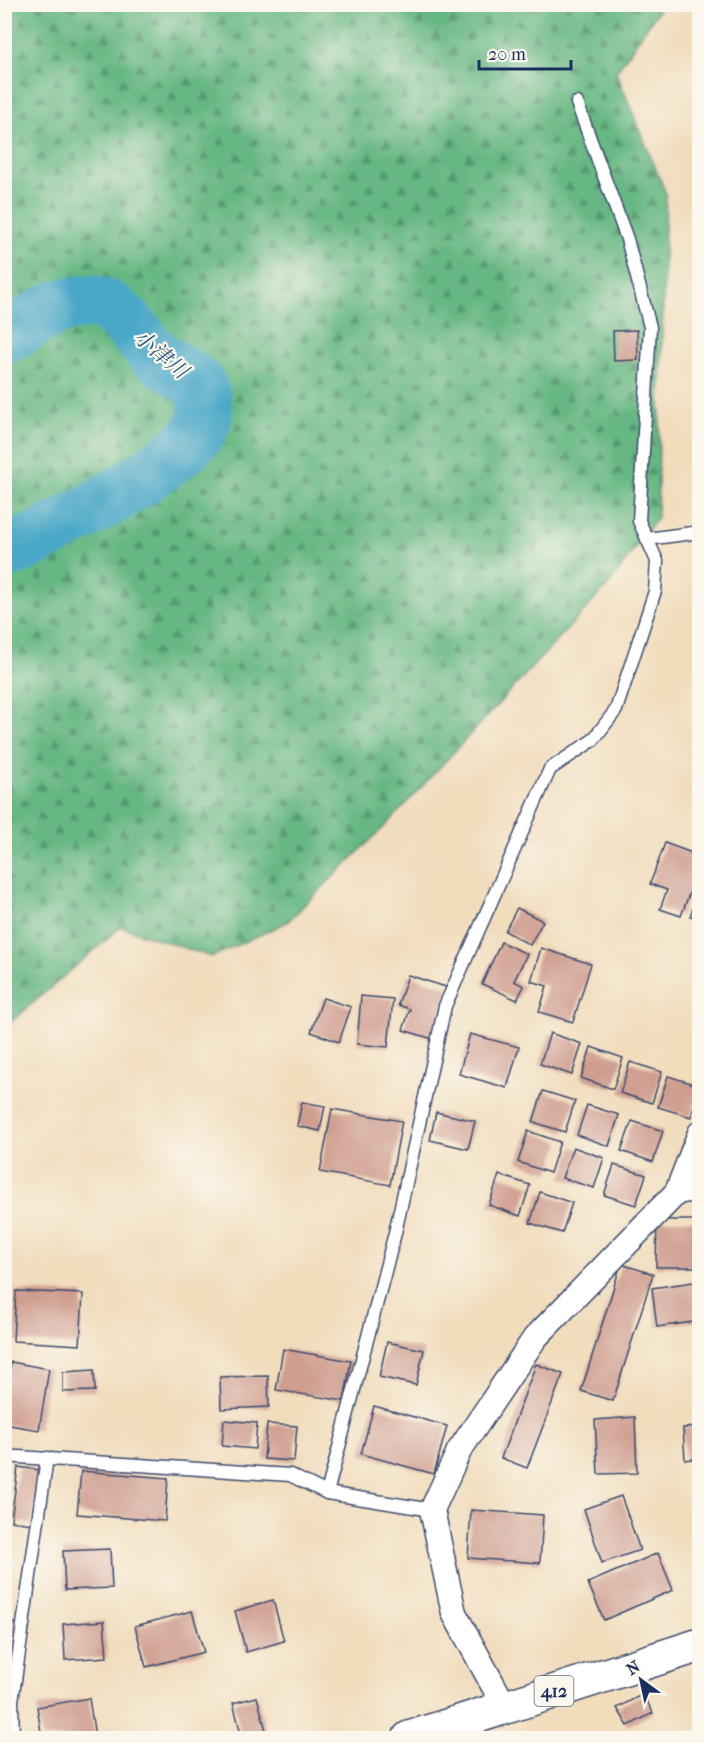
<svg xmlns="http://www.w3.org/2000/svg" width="704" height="1743" font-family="'IM FELL French Canon','Noto Serif JP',serif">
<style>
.forest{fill:url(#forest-firs);stroke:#407370;stroke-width:1.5}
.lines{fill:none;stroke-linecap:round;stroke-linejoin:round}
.river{stroke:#48a7c7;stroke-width:54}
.building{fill:#cf9e91}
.service-casing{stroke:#3b496c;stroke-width:15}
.minor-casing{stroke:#3b496c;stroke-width:27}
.trunk-casing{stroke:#3b496c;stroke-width:36}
.service{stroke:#fff;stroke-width:12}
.minor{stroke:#fff;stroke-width:24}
.trunk{stroke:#fff;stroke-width:33}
.labels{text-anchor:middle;stroke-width:4.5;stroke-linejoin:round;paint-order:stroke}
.shield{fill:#fbf7ec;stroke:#5e6b89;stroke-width:1.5}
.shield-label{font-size:18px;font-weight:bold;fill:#1b2f5e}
.water-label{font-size:21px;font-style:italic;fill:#2b5983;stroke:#fbf7ec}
</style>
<defs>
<pattern id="forest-firs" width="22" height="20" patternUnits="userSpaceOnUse" patternTransform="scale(1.5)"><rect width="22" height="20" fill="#66b783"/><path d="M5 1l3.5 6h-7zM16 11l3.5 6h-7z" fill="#53956e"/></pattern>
</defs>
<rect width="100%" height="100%" fill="#fbf7ec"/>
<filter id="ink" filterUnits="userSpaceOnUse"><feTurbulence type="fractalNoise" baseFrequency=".0167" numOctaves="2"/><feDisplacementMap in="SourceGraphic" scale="12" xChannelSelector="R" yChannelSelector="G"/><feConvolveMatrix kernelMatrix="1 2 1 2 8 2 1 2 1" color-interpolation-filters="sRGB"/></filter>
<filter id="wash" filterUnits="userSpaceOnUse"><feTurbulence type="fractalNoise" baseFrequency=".008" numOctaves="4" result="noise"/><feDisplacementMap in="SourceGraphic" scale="24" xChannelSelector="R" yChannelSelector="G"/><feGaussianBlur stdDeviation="1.35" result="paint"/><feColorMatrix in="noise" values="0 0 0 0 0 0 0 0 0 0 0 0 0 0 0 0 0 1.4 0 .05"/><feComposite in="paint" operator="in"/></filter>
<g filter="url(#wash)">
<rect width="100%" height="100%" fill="#f1dcbc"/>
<polygon class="forest" points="5,5 662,5 616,72 666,194 657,518 609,584 391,820 287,922 212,957 121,927 5,1027"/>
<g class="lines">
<path class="river" d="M4 337C33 321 63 297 97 303 119 306 141 343 158 357 170 367 189 374 199 386 206 394 206 411 204 421 197 457 41 540 4 553"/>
</g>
<g id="blocks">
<g class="building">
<polygon points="637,330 638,360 614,361 613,331"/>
<polygon points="665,843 700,856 700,864 681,916 660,909 667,890 650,884"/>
<polygon points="699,891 700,891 700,919 690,916"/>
<polygon points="517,908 543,921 530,945 505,931"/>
<polygon points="501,942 527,954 514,981 524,986 517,1000 482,984"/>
<polygon points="541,948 591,964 573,1022 539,1012 547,986 531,981"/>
<polygon points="408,975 449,988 433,1039 403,1030 410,1009 398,1005"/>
<polygon points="361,996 393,999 388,1047 357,1044"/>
<polygon points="323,998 351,1007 339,1042 311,1032"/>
<polygon points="550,1033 582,1044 572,1075 540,1064"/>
<polygon points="470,1034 519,1047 507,1088 459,1074"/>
<polygon points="591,1047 623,1058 613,1089 581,1078"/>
<polygon points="630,1062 662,1072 652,1103 620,1093"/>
<polygon points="668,1076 700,1086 691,1117 658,1107"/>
<polygon points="543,1091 575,1101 565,1132 533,1122"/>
<polygon points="302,1102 325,1106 320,1131 297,1126"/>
<polygon points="587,1105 619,1115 609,1146 577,1135"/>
<polygon points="332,1109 402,1121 390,1185 320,1172"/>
<polygon points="436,1112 475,1121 468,1149 430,1140"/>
<polygon points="632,1121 663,1131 653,1162 621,1151"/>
<polygon points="528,1131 560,1142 550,1173 518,1162"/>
<polygon points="573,1147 604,1158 594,1188 562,1178"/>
<polygon points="614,1165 646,1175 636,1205 604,1195"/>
<polygon points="499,1175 530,1185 520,1216 489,1205"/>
<polygon points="540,1192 572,1203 562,1233 530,1223"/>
<polygon points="657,1220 700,1220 700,1267 656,1267"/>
<polygon points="621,1264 653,1274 613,1401 581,1391"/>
<polygon points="700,1281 700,1321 657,1327 652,1288"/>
<polygon points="16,1291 83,1294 80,1345 13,1341"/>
<polygon points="387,1342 424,1350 416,1385 379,1377"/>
<polygon points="283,1349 351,1361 344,1401 276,1390"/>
<polygon points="11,1362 49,1369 39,1430 4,1424 4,1399"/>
<polygon points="536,1364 563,1374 527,1468 501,1458"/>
<polygon points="94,1370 95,1391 63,1392 63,1372"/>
<polygon points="268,1376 269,1407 221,1409 220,1377"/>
<polygon points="374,1406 447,1426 434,1474 361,1454"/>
<polygon points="635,1417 637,1473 598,1474 595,1420"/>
<polygon points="224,1420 257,1423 255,1449 222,1446"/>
<polygon points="267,1424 297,1426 294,1461 264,1459"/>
<polygon points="700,1427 700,1458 685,1460 683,1428"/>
<polygon points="18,1467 39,1470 32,1524 11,1521"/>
<polygon points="81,1471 168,1478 165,1521 77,1514"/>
<polygon points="621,1496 640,1550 602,1563 584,1509"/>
<polygon points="471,1510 543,1515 540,1563 468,1558"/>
<polygon points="110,1549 112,1588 65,1590 63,1551"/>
<polygon points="658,1553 673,1590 604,1620 588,1583"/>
<polygon points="273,1600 284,1641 246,1652 235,1611"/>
<polygon points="192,1611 204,1652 146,1667 135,1626"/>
<polygon points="104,1621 107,1657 65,1660 63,1624"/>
<polygon points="4,1622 18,1624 9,1695 4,1694"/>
<polygon points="643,1694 653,1713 628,1726 617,1708"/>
<polygon points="257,1697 268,1738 242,1738 233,1703"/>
<polygon points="89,1698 95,1736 42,1738 37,1707"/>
</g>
</g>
</g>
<g filter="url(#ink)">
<use href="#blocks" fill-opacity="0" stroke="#3b496c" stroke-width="1.5"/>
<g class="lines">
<defs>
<g id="service">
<polyline points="647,539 700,532"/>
<polyline points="4,1456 290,1475 327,1493 432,1510"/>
<polyline points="327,1493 395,1233 445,1006 550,769 593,740 616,710 655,591 657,561 639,521 650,327 627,239 577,103"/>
<polyline points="13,1738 12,1701 47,1458"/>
</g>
<g id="minor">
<polyline points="677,1192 700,1133"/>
<polyline points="505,1707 454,1613 432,1510 459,1451 535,1338 677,1192 700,1188"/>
</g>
<polyline id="trunk" points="409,1738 700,1645"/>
</defs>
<use href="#service" class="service-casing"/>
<use href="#minor" class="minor-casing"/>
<use href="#trunk" class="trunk-casing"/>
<use href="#service" class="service"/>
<use href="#minor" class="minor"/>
<use href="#trunk" class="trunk"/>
</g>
</g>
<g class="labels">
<rect class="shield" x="534.5" y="1676" width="39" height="30" rx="4.5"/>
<g class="shield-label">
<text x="554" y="1697">412</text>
</g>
<g class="water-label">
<text transform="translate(161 354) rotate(40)" y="7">小津川</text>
</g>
</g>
<rect width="704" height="1743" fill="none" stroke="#fbf7ec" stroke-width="24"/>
<g transform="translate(641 1680) rotate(327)" stroke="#fbf7ec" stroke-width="4.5" paint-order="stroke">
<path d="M0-4.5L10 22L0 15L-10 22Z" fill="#1b2f5e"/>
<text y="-9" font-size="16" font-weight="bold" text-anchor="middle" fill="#1b2f5e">N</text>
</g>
<path d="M479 60v9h92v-9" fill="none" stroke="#1b2f5e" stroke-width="3"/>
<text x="488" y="60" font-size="18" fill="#1b2f5e" stroke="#fbf7ec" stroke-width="4.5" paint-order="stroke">20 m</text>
</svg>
